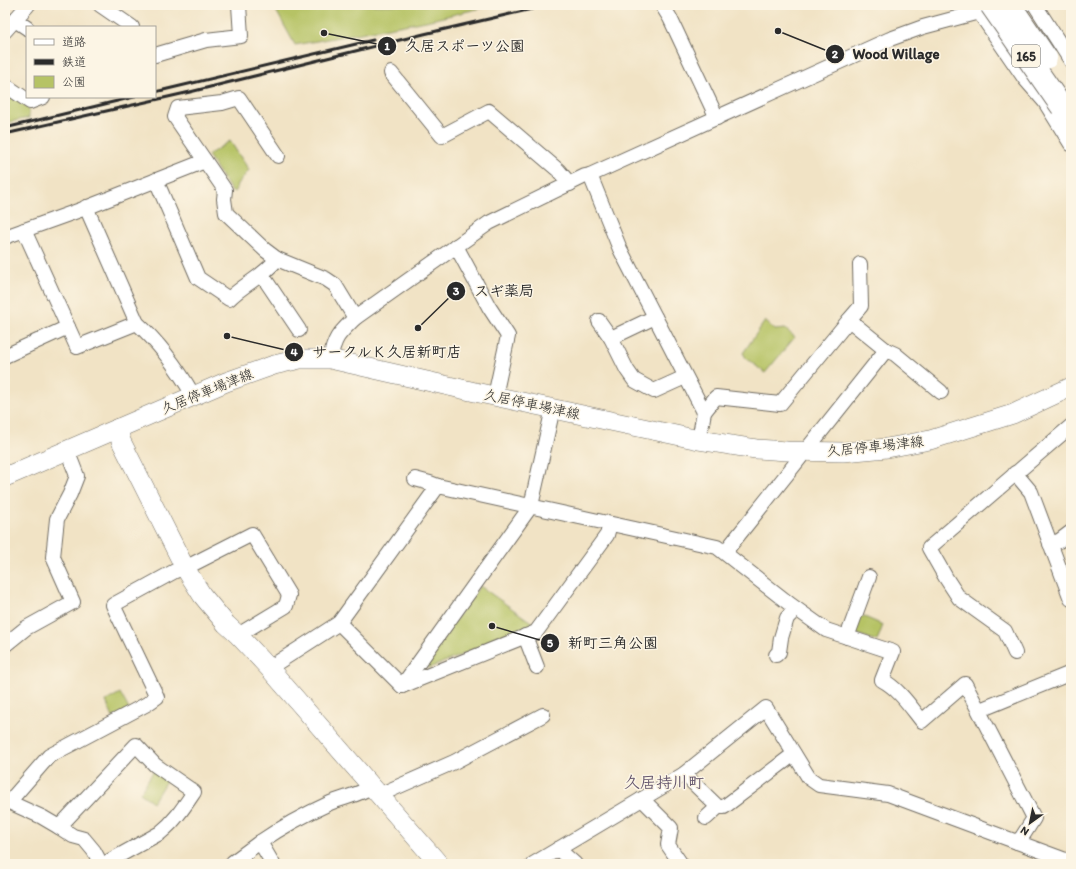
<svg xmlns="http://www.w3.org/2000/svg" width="1076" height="869" font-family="Itim,'Klee One',sans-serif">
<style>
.green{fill:#b6c365;stroke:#707748}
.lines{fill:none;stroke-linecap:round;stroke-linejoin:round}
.street-casing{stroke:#706b61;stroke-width:16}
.secondary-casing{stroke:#706b61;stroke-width:20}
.highway-casing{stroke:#706b61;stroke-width:24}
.street{stroke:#fff;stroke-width:14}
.secondary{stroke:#fff;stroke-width:19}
.highway{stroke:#fff;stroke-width:22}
.rail{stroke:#2b2b2b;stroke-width:3}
.highway-bridge-casing{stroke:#706b61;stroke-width:24;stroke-linecap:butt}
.highway-bridge{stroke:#fff;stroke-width:22}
.labels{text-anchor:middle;stroke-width:3;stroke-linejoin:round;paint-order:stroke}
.shield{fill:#fcf5e5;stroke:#6a6863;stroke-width:1}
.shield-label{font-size:13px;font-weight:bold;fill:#2b2b2b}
.street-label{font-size:14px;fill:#2b2b2b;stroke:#fcf5e5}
.quarter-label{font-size:16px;font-weight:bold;fill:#65576e;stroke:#fcf5e5}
.leader{fill:none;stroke:#2b2b2b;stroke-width:1.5}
.callout-dot{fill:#2b2b2b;stroke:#fcf5e5;stroke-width:1.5}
.mark-label{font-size:12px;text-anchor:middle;font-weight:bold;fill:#fff}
.callout-label{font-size:15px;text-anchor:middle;font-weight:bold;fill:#2b2b2b;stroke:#fcf5e5;stroke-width:3;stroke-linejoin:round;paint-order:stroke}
</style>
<rect width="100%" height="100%" fill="#fcf5e5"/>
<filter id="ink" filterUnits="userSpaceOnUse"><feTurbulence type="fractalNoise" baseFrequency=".025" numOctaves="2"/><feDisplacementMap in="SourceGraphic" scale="8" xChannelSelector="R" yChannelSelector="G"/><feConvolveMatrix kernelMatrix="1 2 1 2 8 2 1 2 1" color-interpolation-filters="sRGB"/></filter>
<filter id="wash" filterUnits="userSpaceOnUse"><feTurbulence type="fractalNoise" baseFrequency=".012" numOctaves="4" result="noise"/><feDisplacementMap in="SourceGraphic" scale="16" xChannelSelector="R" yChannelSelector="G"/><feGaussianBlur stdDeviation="0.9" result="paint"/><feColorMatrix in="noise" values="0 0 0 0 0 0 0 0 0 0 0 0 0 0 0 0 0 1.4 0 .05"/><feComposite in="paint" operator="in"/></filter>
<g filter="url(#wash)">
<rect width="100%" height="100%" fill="#f1e3c5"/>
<g class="green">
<polygon points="273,5 494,5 426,21 295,45"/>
<polygon points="5,92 29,108 29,118 5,123"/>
<polygon points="230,141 249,170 238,184 236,191 232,192 208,155"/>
<polygon points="765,321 775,330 785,329 795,337 765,373 746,358 743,353"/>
<polygon points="480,586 534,624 532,627 429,668 425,661"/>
<polygon points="860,615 883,625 877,641 857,634 855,628"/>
<polygon points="120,693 129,709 113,718 106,701"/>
<polygon points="154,770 167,779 153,802 140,793"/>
</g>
</g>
<g filter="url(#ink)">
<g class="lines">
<defs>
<g id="street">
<polyline points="100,5 132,27"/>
<polyline points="662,5 670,18 717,118"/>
<polyline points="1035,5 1071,61"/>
<polyline points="979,12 1025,79 1045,102 1071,144"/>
<polyline points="15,20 27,28"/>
<polyline points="5,31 28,5"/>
<polyline points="155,55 206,40 241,36 239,5"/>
<polyline points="391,73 442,136 489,111 558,170 570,184"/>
<polyline points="5,85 30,102 43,97"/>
<polyline points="278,156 239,98 222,103 178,108 175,117 225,190 224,199 226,213 265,250 277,259 326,279 335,285 355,318"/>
<polyline points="590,175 620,249 704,412 699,440"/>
<path d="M156 180 198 278 229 299C245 283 263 277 277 259"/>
<path d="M86 207 137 323C159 343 178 369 193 395"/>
<polyline points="24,230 77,347 137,323"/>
<polyline points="5,237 83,209 205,161"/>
<polyline points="456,246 489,307 508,336 495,396"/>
<polyline points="262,275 299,330"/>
<polyline points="849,320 861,306 860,264"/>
<polyline points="599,321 611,338 627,370 634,380 654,391 685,377"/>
<polyline points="611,338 655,317"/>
<polyline points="5,356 68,327"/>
<path d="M330 359C335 336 339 334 355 318L489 223 585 176 590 175 890 39 923 27 979 12 1024 5"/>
<polyline points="704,412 716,397 780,404 849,320 886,350"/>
<polyline points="1015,473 1031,492 1071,599"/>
<polyline points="415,479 430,483 438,486"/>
<polyline points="1050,544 1059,541 1071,532"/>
<polyline points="725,552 886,350 895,354 941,392"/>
<polyline points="339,623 402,686 536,632 607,535 610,524"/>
<polyline points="525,636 537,667"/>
<polyline points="847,637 869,577"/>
<polyline points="5,645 26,628 73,602 53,557 57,519 70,494 77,476 67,450"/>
<polyline points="1015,653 1005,631 959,598 946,578 929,548 1071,426"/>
<polyline points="776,655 779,652 781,638 787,618 796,609"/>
<path d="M269 668 339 623 438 486 717 547 791 605 826 630 893 652 882 680C899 689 910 706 922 721L965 684 1034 818 1022 837 1017 842 888 794 819 785 809 778 766 708 684 774 533 864"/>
<polyline points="402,686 531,506 553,408"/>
<polyline points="980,710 1071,673"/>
<polyline points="684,774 718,807 724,807 794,754"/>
<polyline points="379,795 454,762 543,715"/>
<polyline points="642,799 671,828 668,845 681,864"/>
<polyline points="706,818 718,807"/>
<polyline points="59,827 73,836 84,839 94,851 101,864"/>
<polyline points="1017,842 1071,862"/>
<polyline points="558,849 575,864"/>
<path d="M104 864 160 833C175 821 184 807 194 792L155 765 136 745 59 827 42 817 9 802 49 756 147 704 157 697 113 605 175 571 185 568 252 534 289 595 286 606 238 635"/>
<polyline points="232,864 233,862 260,842"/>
<path d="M273 864 260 842C279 829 308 813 330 803 344 797 360 795 372 786"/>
</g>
<g id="secondary">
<polyline points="118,428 121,441 185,568 202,595 226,624 238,635 269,668 439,864"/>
<polyline points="5,477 226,382 274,365 300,359 330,359 475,392 699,440 756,449 787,451 843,452 887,448 930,440 1013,414 1071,387"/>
</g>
<polyline id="highway" points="1062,107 1071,122"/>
</defs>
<use href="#street" class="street-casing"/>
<use href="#secondary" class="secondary-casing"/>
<use href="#highway" class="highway-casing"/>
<use href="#street" class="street"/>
<use href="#secondary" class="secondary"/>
<use href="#highway" class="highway"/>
<g class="rail">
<polyline points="155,92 373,40"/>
<polyline points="5,128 134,97"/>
<polyline points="5,134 190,92 424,34 549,5"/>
</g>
<defs>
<g id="highway-bridge">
<polyline points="991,5 1062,107"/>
<polyline points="1010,5 1046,58"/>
</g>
</defs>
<use href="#highway-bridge" class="highway-bridge-casing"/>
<use href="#highway-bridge" class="highway-bridge"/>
</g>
</g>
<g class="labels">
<rect class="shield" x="1012" y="45" width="28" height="22" rx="3"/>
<g class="shield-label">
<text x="1026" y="61">165</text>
</g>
<g class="street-label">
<text transform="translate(207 391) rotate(-22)" y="5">久居停車場津線</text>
<text transform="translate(532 404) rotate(12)" y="5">久居停車場津線</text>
<text transform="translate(875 446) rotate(-6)" y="5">久居停車場津線</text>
</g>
<g class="quarter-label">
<text x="664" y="788">久居持川町</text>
</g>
</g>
<path class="leader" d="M324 33L387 46M778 31L835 54M418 328L456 291M227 336L294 352M492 626L550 643"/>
<g class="callout-dot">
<circle cx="324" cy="33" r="4"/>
<circle cx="778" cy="31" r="4"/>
<circle cx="418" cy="328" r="4"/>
<circle cx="227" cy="336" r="4"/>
<circle cx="492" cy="626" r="4"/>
<circle cx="387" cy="46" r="10"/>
<circle cx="835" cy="54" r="10"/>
<circle cx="456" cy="291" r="10"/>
<circle cx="294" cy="352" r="10"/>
<circle cx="550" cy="643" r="10"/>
</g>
<g class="mark-label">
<text x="387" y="50">1</text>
<text x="835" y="58">2</text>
<text x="456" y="295">3</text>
<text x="294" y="356">4</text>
<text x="550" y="647">5</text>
</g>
<g class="callout-label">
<text x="465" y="51">久居スポーツ公園</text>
<text x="896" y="59">Wood Willage</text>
<text x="504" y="296">スギ薬局</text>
<text x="387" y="357">サークルＫ久居新町店</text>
<text x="613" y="648">新町三角公園</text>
</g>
<rect width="1076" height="869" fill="none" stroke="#fcf5e5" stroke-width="20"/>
<rect x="26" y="26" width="130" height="72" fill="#fcf5e5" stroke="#a8a49b"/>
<rect x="34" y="39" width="20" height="6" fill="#ffffff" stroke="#a8a49b"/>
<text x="62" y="46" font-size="12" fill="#2b2b2b">道路</text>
<rect x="34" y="59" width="20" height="6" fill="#2b2b2b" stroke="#a8a49b"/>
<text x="62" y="66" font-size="12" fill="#2b2b2b">鉄道</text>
<rect x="34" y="76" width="20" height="12" fill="#b6c365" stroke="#a8a49b"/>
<text x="62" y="86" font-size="12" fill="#2b2b2b">公園</text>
<g transform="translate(1030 823) rotate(213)" stroke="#fcf5e5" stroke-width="3" paint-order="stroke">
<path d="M0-3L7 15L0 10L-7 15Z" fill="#2b2b2b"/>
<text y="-6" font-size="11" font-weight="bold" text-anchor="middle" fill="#2b2b2b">N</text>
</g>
</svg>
